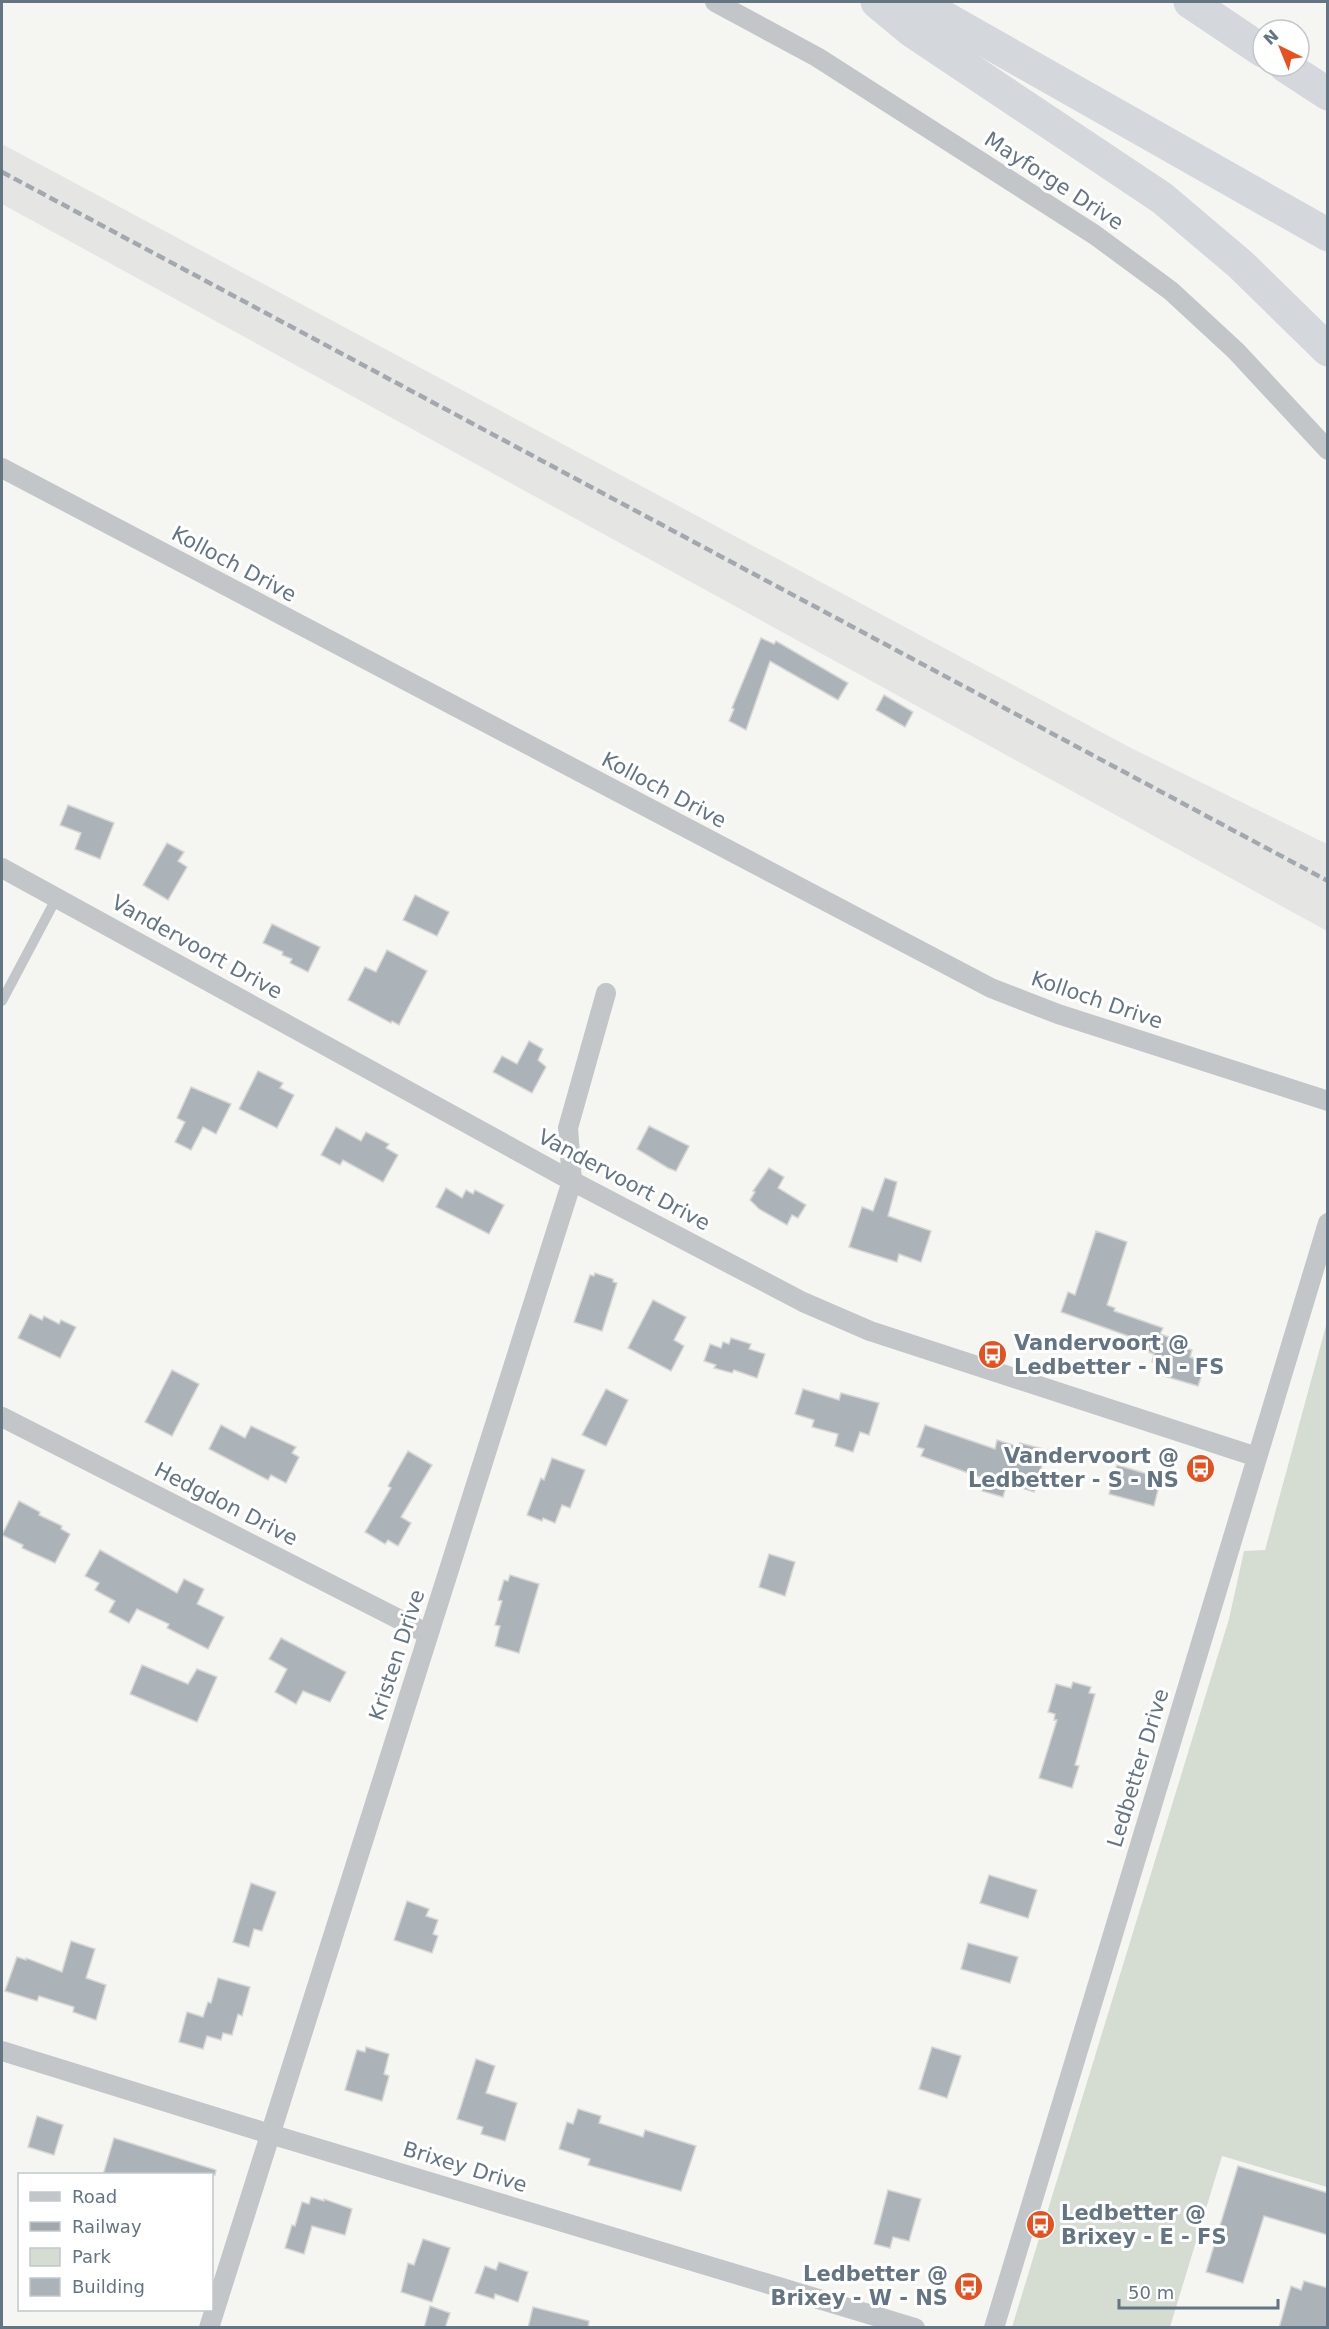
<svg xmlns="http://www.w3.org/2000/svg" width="1329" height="2329" font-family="'DejaVu Sans',sans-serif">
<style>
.built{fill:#e5e6e4}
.green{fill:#d5dcd2}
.building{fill:#abb3b8;stroke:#d6d6d3;stroke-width:1.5}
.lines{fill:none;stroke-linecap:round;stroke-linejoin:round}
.lane{stroke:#c2c6c9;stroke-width:10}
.street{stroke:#c2c6c9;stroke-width:20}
.highway{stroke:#d4d8dc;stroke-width:33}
.rail{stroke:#a2a8ae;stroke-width:4.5;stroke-dasharray:9 4.5;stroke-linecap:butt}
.labels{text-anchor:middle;stroke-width:6;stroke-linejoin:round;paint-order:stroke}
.street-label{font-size:21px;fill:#637483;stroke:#fff}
.poi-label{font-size:21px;font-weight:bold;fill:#637483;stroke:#fff;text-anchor:start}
</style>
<rect width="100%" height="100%" fill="#f5f5f1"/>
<polygon class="built" points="2,144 1131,748 1327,844 1327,931 2,204"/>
<polygon class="green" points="1327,1322 1327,2187 1222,2156 1170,2327 1012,2327 1229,1619 1244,1551 1265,1550"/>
<g class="building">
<polygon points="761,638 774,644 776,641 848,683 838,700 770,661 746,730 729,721 734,709 732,708"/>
<polygon points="884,695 913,712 905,727 876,710"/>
<polygon points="68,805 114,823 100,859 75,849 81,833 60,825"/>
<polygon points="167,843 184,852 178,861 187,867 168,900 143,885"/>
<polygon points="415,895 449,912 437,936 403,920"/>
<polygon points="272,924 320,947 308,972 290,963 292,959 282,955 283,952 263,943"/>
<polygon points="387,950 427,971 399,1025 392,1021 391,1023 348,1000 365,967 376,972"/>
<polygon points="529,1041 543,1049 538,1060 546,1067 532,1093 493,1072 502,1056 517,1064"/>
<polygon points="258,1071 283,1083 280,1088 294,1095 277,1128 239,1109"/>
<polygon points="191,1087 231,1104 216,1134 203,1127 191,1150 175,1142 185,1122 177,1118"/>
<polygon points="649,1126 689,1146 676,1171 668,1168 637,1149"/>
<polygon points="336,1127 361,1141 366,1132 389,1144 386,1148 398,1155 383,1182 343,1160 340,1165 321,1155"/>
<polygon points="769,1168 784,1177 778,1188 806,1205 798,1218 792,1215 787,1225 759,1209 750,1200 755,1192 753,1191"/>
<polygon points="885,1178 897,1182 888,1216 931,1231 921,1262 899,1254 897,1262 849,1247 862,1207 873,1211"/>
<polygon points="446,1188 462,1198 466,1190 473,1194 475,1190 504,1205 489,1234 436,1207"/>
<polygon points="1096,1231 1127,1242 1107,1305 1115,1308 1114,1311 1163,1328 1160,1334 1169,1337 1168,1342 1192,1350 1190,1357 1206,1363 1198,1386 1157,1374 1160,1365 1152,1362 1154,1354 1128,1345 1131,1337 1061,1312 1068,1292 1075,1295"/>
<polygon points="595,1273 613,1279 613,1282 617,1283 602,1331 574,1322 590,1275 594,1276"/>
<polygon points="653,1300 686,1317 674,1340 684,1346 671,1371 628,1348"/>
<polygon points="30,1314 42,1320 44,1316 59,1324 61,1320 76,1327 60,1358 18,1338"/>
<polygon points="731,1338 751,1344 749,1349 765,1354 757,1378 734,1370 732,1373 714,1368 716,1365 704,1361 710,1344 721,1348 723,1342 729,1344"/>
<polygon points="172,1370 199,1384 172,1436 145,1422"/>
<polygon points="606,1389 628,1400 606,1446 582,1435"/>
<polygon points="803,1389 839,1400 841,1393 879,1403 869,1435 860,1432 853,1452 835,1446 838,1434 812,1427 814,1420 795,1414"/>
<polygon points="221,1425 245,1438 251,1426 296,1447 292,1453 299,1457 286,1483 271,1475 268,1480 209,1449"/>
<polygon points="925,1425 995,1449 997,1440 1019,1447 1020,1443 1047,1450 1034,1492 1007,1483 1003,1497 982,1491 985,1479 921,1456 924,1449 917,1447"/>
<polygon points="408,1451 432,1465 401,1517 411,1523 398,1546 388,1540 385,1544 365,1532 391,1488 388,1486"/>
<polygon points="552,1458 585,1470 570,1508 562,1505 555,1523 543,1518 542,1521 527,1515 541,1478 544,1480"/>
<polygon points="1117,1465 1161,1478 1154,1506 1109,1494"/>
<polygon points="19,1501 40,1512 39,1515 62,1526 61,1529 70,1534 55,1563 22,1548 23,1545 2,1535"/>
<polygon points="100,1550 177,1593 184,1579 204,1589 197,1604 224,1617 208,1649 167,1628 169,1624 137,1609 129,1623 109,1612 115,1601 95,1590 99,1583 85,1576"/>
<polygon points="769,1554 795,1562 785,1596 759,1587"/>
<polygon points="510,1575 539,1584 519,1653 495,1646 500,1626 495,1625 502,1601 498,1600 504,1580 508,1581"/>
<polygon points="281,1638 346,1672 330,1702 303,1691 296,1704 275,1692 287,1669 269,1659"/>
<polygon points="142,1665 188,1684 197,1669 217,1677 197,1722 130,1694"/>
<polygon points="1073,1682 1091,1687 1089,1693 1095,1694 1075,1765 1079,1766 1072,1788 1039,1778 1057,1720 1054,1720 1055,1714 1048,1712 1056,1684 1071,1688"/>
<polygon points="989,1875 1037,1890 1028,1918 980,1903"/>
<polygon points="251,1883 276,1892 262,1931 254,1929 249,1947 233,1942"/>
<polygon points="407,1901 429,1909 426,1916 438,1920 433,1934 438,1936 432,1953 394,1940"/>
<polygon points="71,1941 95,1949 86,1978 106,1985 96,2020 73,2012 74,2007 39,1996 37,2001 5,1991 17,1957 26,1960 26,1958 62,1972"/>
<polygon points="968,1943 1018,1957 1010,1983 961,1969"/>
<polygon points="218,1978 250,1987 242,2016 238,2014 232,2035 223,2033 221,2040 207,2036 203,2049 179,2042 187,2012 203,2017 208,2002 211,2003"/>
<polygon points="366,2047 389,2054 384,2074 389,2076 382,2101 345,2090 357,2050 365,2052"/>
<polygon points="932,2047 961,2056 947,2098 919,2089"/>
<polygon points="476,2059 495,2066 486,2093 517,2103 505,2141 481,2134 483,2127 457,2119"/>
<polygon points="578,2109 601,2116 599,2123 643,2137 645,2130 696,2146 681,2191 588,2165 590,2159 559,2149 567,2122 573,2124"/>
<polygon points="37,2116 63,2125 54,2155 28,2147"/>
<polygon points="114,2138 216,2170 215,2175 103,2175"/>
<polygon points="1238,2166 1328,2193 1328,2235 1264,2216 1243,2283 1206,2272"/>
<polygon points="888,2190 921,2199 909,2241 893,2237 890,2248 874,2244"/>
<polygon points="311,2197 324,2201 324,2199 352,2209 345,2235 312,2226 304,2254 285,2248 292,2225 295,2226 302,2202 309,2204"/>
<polygon points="423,2239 450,2248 432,2302 401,2292 408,2263 414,2265"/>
<polygon points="499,2262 528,2272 518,2302 495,2294 494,2299 475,2293 485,2266 496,2270"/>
<polygon points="1304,2281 1328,2288 1328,2328 1279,2328 1291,2286 1301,2290"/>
<polygon points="430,2306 450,2313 445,2328 424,2328"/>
<polygon points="533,2307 589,2321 588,2328 528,2328"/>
</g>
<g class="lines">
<polyline class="lane" points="2,1001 57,897"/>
<g class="street">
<polyline points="715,2 817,57 1095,235 1171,291 1236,351 1328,450"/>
<polyline points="2,468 991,988 1058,1014 1328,1101"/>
<polyline points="2,868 572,1181 803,1302 870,1331 1257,1457"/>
<polyline points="2,1417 428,1634"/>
<polyline points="2,2051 270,2134 915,2328"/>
<polyline points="209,2328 572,1181 568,1128 606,993"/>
<polyline points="994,2328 1328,1223"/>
</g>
<g class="highway">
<polyline points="877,2 912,31 1162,198 1240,264 1328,350"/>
<polyline points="917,2 1328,235"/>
<polyline points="1190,2 1263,51"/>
<polyline points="1285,66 1328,94"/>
</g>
<polyline class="rail" points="2,172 1328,881"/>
</g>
<defs>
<symbol id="bus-disc" viewBox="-11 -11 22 22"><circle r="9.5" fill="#e7511f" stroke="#fff"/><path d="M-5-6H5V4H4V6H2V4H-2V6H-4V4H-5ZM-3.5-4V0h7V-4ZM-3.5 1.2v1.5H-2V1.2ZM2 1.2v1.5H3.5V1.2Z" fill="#fff"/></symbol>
</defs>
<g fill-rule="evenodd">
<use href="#bus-disc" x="976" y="1338" width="33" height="33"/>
<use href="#bus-disc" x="1184" y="1452" width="33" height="33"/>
<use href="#bus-disc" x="1024" y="2208" width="33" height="33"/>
<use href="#bus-disc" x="952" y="2270" width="33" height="33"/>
</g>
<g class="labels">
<g class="street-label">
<text transform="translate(1054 181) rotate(33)" y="7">Mayforge Drive</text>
<text transform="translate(234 564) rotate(28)" y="7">Kolloch Drive</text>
<text transform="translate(664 790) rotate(28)" y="7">Kolloch Drive</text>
<text transform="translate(197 947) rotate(29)" y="7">Vandervoort Drive</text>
<text transform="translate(1097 1000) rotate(19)" y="7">Kolloch Drive</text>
<text transform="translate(624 1180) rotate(28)" y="7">Vandervoort Drive</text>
<text transform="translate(226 1504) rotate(27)" y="7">Hedgdon Drive</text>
<text transform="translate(397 1655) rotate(-72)" y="7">Kristen Drive</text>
<text transform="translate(1138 1768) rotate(-73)" y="7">Ledbetter Drive</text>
<text transform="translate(465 2167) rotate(17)" y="7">Brixey Drive</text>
</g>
<g class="poi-label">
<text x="1014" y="1350">Vandervoort @<tspan x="1014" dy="24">Ledbetter - N - FS</tspan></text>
<text x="1179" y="1463" text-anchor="end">Vandervoort @<tspan x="1179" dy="24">Ledbetter - S - NS</tspan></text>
<text x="1061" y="2220">Ledbetter @<tspan x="1061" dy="24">Brixey - E - FS</tspan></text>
<text x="948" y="2281" text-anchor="end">Ledbetter @<tspan x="948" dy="24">Brixey - W - NS</tspan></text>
</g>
</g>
<rect width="1329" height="2329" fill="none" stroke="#637483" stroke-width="6"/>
<rect x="18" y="2173" width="195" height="138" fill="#ffffff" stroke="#c1c7cd" stroke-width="1.5"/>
<rect x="30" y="2192" width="30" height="9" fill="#c2c6c9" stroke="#c1c7cd" stroke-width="1.5"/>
<text x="72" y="2203" font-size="18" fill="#637483">Road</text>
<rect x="30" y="2222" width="30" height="9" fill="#a2a8ae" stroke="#c1c7cd" stroke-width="1.5"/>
<text x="72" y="2233" font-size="18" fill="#637483">Railway</text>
<rect x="30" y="2248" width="30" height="18" fill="#d5dcd2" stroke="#c1c7cd" stroke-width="1.5"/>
<text x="72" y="2263" font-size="18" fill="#637483">Park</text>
<rect x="30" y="2278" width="30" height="18" fill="#abb3b8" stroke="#c1c7cd" stroke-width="1.5"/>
<text x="72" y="2293" font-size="18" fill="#637483">Building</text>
<g transform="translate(1281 48) rotate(317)"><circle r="28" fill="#ffffff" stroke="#c1c7cd" stroke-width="1.5"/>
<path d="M0-4.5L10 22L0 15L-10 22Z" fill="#e7511f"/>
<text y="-9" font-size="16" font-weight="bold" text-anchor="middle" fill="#637483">N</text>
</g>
<path d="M1119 2299v9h159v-9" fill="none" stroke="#637483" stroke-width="3"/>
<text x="1128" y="2299" font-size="18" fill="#637483" stroke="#ffffff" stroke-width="4.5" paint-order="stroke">50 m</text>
</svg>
